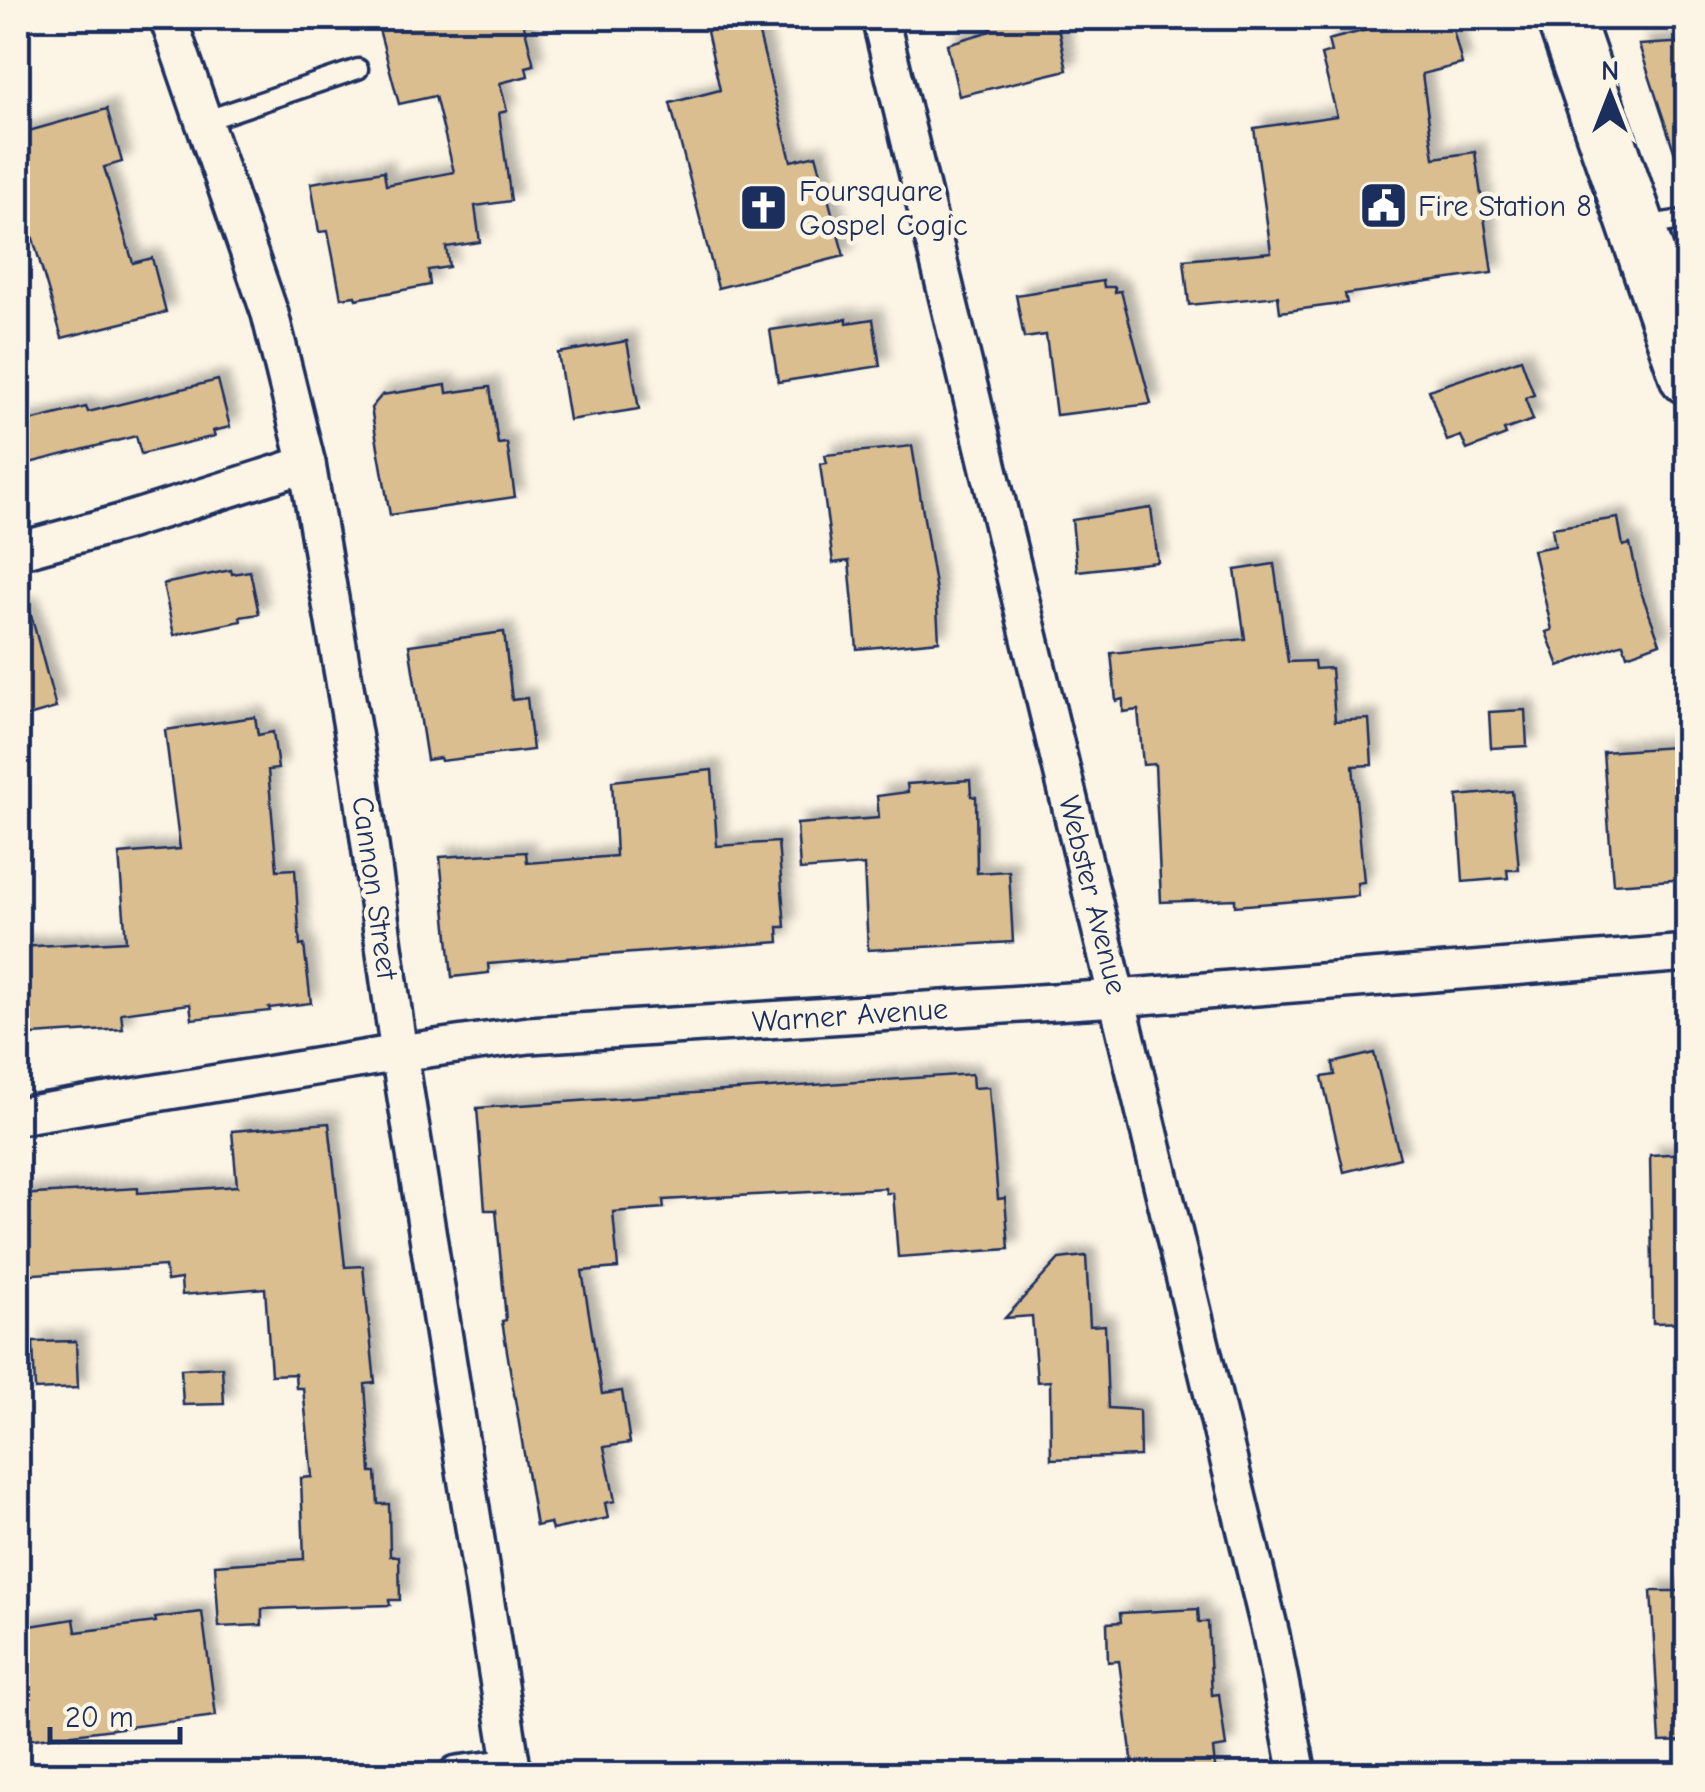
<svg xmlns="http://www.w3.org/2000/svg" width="1705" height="1792" font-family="'Comic Neue',sans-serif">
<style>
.building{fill:#dbbe8f;stroke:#1b2f5e;stroke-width:2.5;filter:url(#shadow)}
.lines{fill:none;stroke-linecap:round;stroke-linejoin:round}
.service-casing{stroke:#1b2f5e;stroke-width:25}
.minor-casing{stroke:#1b2f5e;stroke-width:42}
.primary-casing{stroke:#1b2f5e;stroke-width:62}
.service{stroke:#fcf5e5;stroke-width:18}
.minor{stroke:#fcf5e5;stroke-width:35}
.primary{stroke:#fcf5e5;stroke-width:55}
.labels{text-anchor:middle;stroke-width:9;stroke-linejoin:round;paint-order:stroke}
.poi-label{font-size:30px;fill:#1b2f5e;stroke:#fcf5e5;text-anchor:start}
.street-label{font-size:30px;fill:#1b2f5e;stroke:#fcf5e5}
</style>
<defs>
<filter id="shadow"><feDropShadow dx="9" dy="-9" stdDeviation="5" flood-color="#0004"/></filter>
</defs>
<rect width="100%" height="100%" fill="#fcf5e5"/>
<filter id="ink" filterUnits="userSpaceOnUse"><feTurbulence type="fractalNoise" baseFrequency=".01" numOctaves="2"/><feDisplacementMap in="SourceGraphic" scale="20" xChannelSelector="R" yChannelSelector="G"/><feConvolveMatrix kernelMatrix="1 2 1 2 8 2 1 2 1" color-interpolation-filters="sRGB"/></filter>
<g filter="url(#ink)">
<g class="building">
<polygon points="376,18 522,18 534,65 526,67 528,76 500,83 507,111 499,113 511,201 475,206 480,242 446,247 449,267 428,270 430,285 356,299 355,296 341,298 328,231 319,232 311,183 384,171 386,185 454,172 435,96 399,104"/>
<polygon points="704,18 755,18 791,161 816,155 844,256 718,288 670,103 720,90"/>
<polygon points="1024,18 1056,18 1067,70 959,96 947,44 991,31 989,24"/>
<polygon points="1421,18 1450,18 1462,64 1422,74 1434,158 1475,152 1492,273 1345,294 1347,303 1280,312 1278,296 1189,305 1184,260 1271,252 1254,128 1337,116 1321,55 1331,52 1328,40 1378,27 1393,19 1401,22"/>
<polygon points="1688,42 1688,171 1681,172 1639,45"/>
<polygon points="107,109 122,162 104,167 133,263 152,258 166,312 62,338 18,187 18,134"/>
<polygon points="1103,281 1104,287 1115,287 1115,292 1121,291 1151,404 1056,415 1046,335 1024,338 1016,295"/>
<polygon points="847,319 847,323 873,319 880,366 778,382 770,330"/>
<polygon points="627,341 639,409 569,420 558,353"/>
<polygon points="1521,359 1534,395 1525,398 1533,420 1504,430 1506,435 1467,450 1461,436 1447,441 1429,390"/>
<polygon points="218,380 230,427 213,431 215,436 141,454 136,436 18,466 18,424 86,407 88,412"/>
<polygon points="446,385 447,393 490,387 498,444 507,443 515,497 390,515 371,408 382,395"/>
<polygon points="912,446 936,591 939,641 857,649 849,561 833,563 820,464 827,463 825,455"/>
<polygon points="1151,508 1158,562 1077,571 1072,520"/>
<polygon points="1618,518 1623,546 1630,544 1641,592 1660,643 1627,655 1623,643 1559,666 1546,632 1552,630 1533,550 1555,546 1552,528"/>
<polygon points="1274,564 1288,662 1314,661 1315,669 1331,668 1335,721 1369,719 1372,765 1353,766 1364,882 1357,883 1358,896 1235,906 1235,899 1161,902 1155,764 1143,765 1138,710 1123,712 1123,699 1116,701 1111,653 1245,639 1235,570"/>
<polygon points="231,570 232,574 250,571 259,614 240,617 241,621 174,635 163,584"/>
<polygon points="29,607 56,708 18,719 18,608"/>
<polygon points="504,632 512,700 527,698 533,750 441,761 440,758 427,760 409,645"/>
<polygon points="1525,710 1527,746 1491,748 1489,712"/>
<polygon points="255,717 258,735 273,732 278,769 268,770 277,870 295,869 300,946 304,945 311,1003 269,1008 270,1011 192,1019 190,1004 121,1013 123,1029 18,1036 18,947 126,941 119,854 180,849 165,730"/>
<polygon points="1688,746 1688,879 1613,884 1603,752"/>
<polygon points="712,770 717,846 778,842 785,927 778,927 779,942 488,964 489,973 452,977 440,857 526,852 527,863 616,856 612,781"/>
<polygon points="970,780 971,796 976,797 977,873 1009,871 1013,942 868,950 864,865 800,870 797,824 879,818 877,796 908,792 907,784"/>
<polygon points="1512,791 1519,870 1507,870 1508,878 1463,882 1457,796"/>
<polygon points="1374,1053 1400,1158 1344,1172 1322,1077 1335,1075 1333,1063"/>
<polygon points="972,1074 973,1088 989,1087 998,1199 1005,1198 1009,1249 898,1257 893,1193 886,1193 885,1188 663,1200 664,1208 613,1212 618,1268 582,1271 602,1394 622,1391 630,1443 604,1447 615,1501 605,1503 608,1518 552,1530 550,1523 536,1526 502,1321 506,1320 496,1210 485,1210 477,1108"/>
<polygon points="329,1123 345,1267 363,1266 375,1383 365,1384 371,1472 376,1472 378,1504 389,1504 390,1556 399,1556 400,1600 389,1600 390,1605 262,1609 262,1625 219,1627 215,1565 304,1559 301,1478 312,1477 303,1388 296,1388 295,1374 271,1375 265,1288 182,1295 181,1279 167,1281 165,1266 18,1275 18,1195 138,1188 138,1193 237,1186 232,1131"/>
<polygon points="1688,1153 1688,1322 1653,1323 1650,1155"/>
<polygon points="1086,1256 1090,1326 1105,1325 1108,1408 1139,1410 1140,1456 1051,1459 1050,1381 1037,1382 1032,1316 1005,1318 1059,1259"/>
<polygon points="76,1341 78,1388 35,1390 33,1342"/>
<polygon points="222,1367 224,1404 183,1405 181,1369"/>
<polygon points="1651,1591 1688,1591 1688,1741 1660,1742"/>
<polygon points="1198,1609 1199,1622 1208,1622 1212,1695 1219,1694 1226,1747 1213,1749 1216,1774 1134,1774 1119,1661 1108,1662 1107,1623 1121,1622 1120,1613"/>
<polygon points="202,1612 216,1716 18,1741 18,1628 74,1619 76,1632 156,1622 155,1618"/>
</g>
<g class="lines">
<defs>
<g id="service">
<polyline points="204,121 358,69"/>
<polyline points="1644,226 1688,219"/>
</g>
<g id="minor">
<polyline points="168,18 270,314 307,464 360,774 399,1053 513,1774"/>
<polyline points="880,18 1271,1635 1298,1774"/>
<polyline points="18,551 127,521 307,464"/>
<polyline points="18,1116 399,1053 529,1035 1117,998 1688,953"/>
<polyline points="457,1774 511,1767"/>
</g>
<polyline id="primary" points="1565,18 1688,376"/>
</defs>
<use href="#service" class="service-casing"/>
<use href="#minor" class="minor-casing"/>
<use href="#primary" class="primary-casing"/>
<use href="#service" class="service"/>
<use href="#minor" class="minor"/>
<use href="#primary" class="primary"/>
</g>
</g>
<defs>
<symbol id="civic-square" viewBox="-11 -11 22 22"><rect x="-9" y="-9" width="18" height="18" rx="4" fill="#1b2f5e" stroke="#fcf5e5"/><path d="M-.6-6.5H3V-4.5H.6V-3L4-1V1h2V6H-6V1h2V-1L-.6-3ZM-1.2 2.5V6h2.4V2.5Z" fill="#fff"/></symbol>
<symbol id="church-square" viewBox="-11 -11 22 22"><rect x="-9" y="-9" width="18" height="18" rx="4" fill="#1b2f5e" stroke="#fcf5e5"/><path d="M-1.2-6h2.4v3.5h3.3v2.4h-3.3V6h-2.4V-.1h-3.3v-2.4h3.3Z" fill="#fff"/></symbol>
</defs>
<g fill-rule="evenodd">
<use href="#civic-square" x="1356" y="178" width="55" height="55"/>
<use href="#church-square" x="736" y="180" width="55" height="55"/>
</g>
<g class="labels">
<g class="poi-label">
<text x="799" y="201">Foursquare<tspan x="799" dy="34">Gospel Cogic</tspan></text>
<text x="1418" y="216">Fire Station 8</text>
</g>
<g class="street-label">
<text transform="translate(375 888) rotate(82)" y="10">Cannon Street</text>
<text transform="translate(1093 895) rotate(76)" y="10">Webster Avenue</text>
<text transform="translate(850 1015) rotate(-4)" y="10">Warner Avenue</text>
</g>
</g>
<rect width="1705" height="1792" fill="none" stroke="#fcf5e5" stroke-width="60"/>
<rect x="30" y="30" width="1645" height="1732" fill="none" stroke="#1b2f5e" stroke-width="4" filter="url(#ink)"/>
<g transform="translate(1610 95)" stroke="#fcf5e5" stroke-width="8" paint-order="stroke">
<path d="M0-8L18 38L0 25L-18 38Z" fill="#1b2f5e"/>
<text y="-15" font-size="28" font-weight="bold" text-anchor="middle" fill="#1b2f5e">N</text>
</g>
<path d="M50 1727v15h130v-15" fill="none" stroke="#1b2f5e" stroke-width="5"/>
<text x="65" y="1727" font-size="30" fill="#1b2f5e" stroke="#fcf5e5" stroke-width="8" paint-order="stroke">20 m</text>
</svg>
